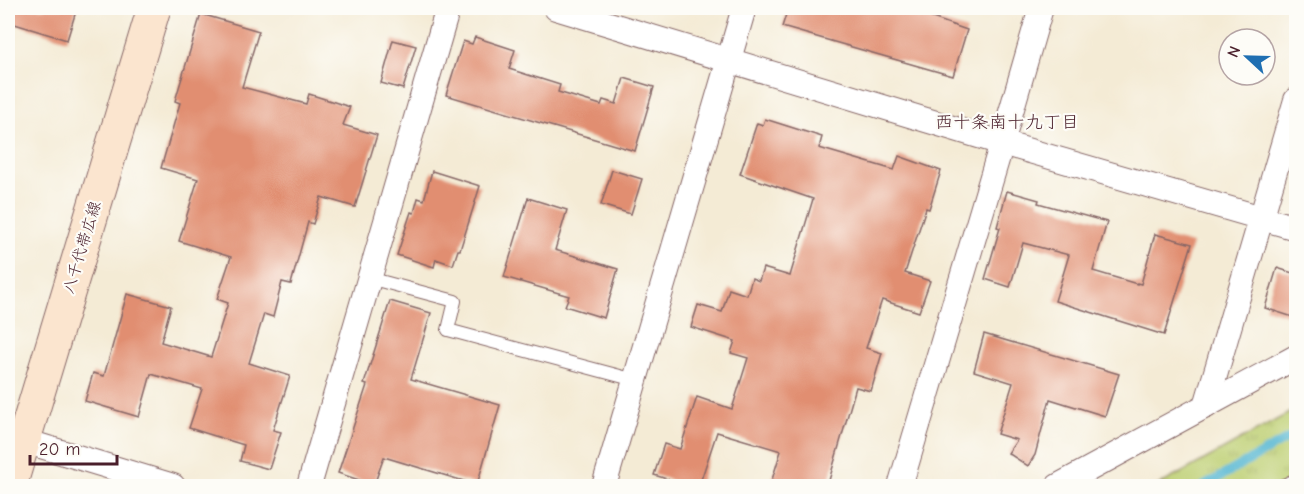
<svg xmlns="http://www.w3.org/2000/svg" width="1304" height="494" font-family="'Comic Neue','Klee One',sans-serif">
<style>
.park{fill:url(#park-tufts);stroke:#84774e;stroke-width:1.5}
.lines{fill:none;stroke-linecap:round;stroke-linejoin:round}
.stream{stroke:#52b6d1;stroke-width:9}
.building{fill:#e18e71}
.service-casing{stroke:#866666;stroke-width:14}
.minor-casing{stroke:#866666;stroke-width:26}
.secondary-casing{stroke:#866666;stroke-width:35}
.service{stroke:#fff;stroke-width:12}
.minor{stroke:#fff;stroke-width:24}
.secondary{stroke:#fbe5cf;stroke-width:33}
.labels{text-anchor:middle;stroke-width:4.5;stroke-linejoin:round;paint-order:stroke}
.street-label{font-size:16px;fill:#4a1f2b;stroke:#fdfcf7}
.neighbourhood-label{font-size:18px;fill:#4a1f2b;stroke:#fdfcf7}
</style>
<defs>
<pattern id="park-tufts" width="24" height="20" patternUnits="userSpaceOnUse" patternTransform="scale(1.5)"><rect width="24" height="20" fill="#bdcf72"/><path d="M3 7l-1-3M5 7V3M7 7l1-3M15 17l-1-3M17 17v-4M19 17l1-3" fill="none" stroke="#a4b163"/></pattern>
</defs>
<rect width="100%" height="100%" fill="#fdfcf7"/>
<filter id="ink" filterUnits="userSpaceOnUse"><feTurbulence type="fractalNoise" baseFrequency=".0167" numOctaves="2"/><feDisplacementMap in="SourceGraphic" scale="12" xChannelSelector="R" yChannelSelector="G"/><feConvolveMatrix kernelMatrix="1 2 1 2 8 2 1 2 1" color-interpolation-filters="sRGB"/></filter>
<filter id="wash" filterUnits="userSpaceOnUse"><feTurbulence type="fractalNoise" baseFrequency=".008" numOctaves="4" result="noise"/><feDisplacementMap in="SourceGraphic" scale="24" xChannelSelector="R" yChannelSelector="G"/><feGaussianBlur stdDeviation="1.35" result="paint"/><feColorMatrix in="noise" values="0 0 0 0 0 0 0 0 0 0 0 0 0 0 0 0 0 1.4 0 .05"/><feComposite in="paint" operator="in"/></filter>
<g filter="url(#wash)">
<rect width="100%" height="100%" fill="#f4ebd5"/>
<polygon class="park" points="1296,409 1296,486 1157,486"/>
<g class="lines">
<polyline class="stream" points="1204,486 1296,434"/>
</g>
<g id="blocks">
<g class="building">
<polygon points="8,8 77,8 67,40 8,22"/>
<polygon points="788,8 904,8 967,30 953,76 782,27"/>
<polygon points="201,14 259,31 242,87 306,104 309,94 350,107 343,125 377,135 355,207 321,197 313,224 308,222 291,284 282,282 273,317 264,314 249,363 290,376 273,430 281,432 269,469 240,461 244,445 189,428 202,389 151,374 139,417 85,401 93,373 104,376 127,294 171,306 161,342 211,357 228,303 217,299 231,257 179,241 198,179 161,168 180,103 175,101"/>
<polygon points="475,37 515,50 509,69 560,85 558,92 601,105 603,100 616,104 624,78 654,87 635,151 446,95 463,41 472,44"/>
<polygon points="393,40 416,46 403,89 381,83"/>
<polygon points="765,119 822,137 819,148 894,170 899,156 941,171 929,209 926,208 905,273 930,281 919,312 882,300 866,348 882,353 871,391 856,387 828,484 818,480 816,486 770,486 781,451 717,432 699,486 690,486 654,475 664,444 680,449 697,397 732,409 748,358 731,353 735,341 691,327 698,305 722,312 729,289 747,295 752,278 759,281 763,268 790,276 813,199 740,174 757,123 763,125"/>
<polygon points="612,170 642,179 631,214 601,205"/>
<polygon points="432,171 480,186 460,250 458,250 453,265 436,259 434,267 397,255 411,212 414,213 418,198 424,200"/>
<polygon points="1007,191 1039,200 1038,203 1107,222 1093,271 1137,284 1137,283 1141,284 1155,234 1192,244 1164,335 1055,301 1069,255 1023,243 1010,287 985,279 1000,228 997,227"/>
<polygon points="528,198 567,210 555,250 618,269 604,318 565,306 569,296 504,277"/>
<polygon points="1277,268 1296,274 1296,318 1265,308"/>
<polygon points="390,301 431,313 411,379 500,405 477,485 384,457 374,485 338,473 367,385 364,384"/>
<polygon points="984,334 1119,374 1105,416 1050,399 1035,455 1028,466 1008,453 1017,440 997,434 1013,383 974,371"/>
</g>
</g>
</g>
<g filter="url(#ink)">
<use href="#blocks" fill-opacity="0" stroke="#866666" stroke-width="1.5"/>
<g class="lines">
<defs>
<g id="service">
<polyline points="369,278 455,301 448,330 635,380"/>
<polyline points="1282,486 1296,479"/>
</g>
<g id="minor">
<polyline points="556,8 1002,143 1296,228"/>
<polyline points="1206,406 1296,100"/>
<polyline points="8,436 173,486"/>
<polyline points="309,486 448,8"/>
<polyline points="604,486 744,8"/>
<polyline points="900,486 1002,143 1041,8"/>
<polyline points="1058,486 1296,357"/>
</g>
<polyline id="secondary" points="10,486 154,8"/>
</defs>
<use href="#service" class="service-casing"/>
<use href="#minor" class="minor-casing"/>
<use href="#secondary" class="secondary-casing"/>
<use href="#service" class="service"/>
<use href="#minor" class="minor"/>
<use href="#secondary" class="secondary"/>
</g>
</g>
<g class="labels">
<g class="street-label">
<text transform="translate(81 247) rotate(-73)" y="6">八千代帯広線</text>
</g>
<g class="neighbourhood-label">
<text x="1007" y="128">西十条南十九丁目</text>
</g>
</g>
<rect width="1304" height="494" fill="none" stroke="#fdfcf7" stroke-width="30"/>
<g transform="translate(1247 57) rotate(292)"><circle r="28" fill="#fdfcf7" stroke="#b5a4a5" stroke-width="1.5"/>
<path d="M0-4.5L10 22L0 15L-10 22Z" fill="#1f6fb2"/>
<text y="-9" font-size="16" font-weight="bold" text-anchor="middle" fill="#4a1f2b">N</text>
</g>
<path d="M30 455v9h87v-9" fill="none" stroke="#4a1f2b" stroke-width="3"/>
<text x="39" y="455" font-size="18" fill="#4a1f2b" stroke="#fdfcf7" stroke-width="4.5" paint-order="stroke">20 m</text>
</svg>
